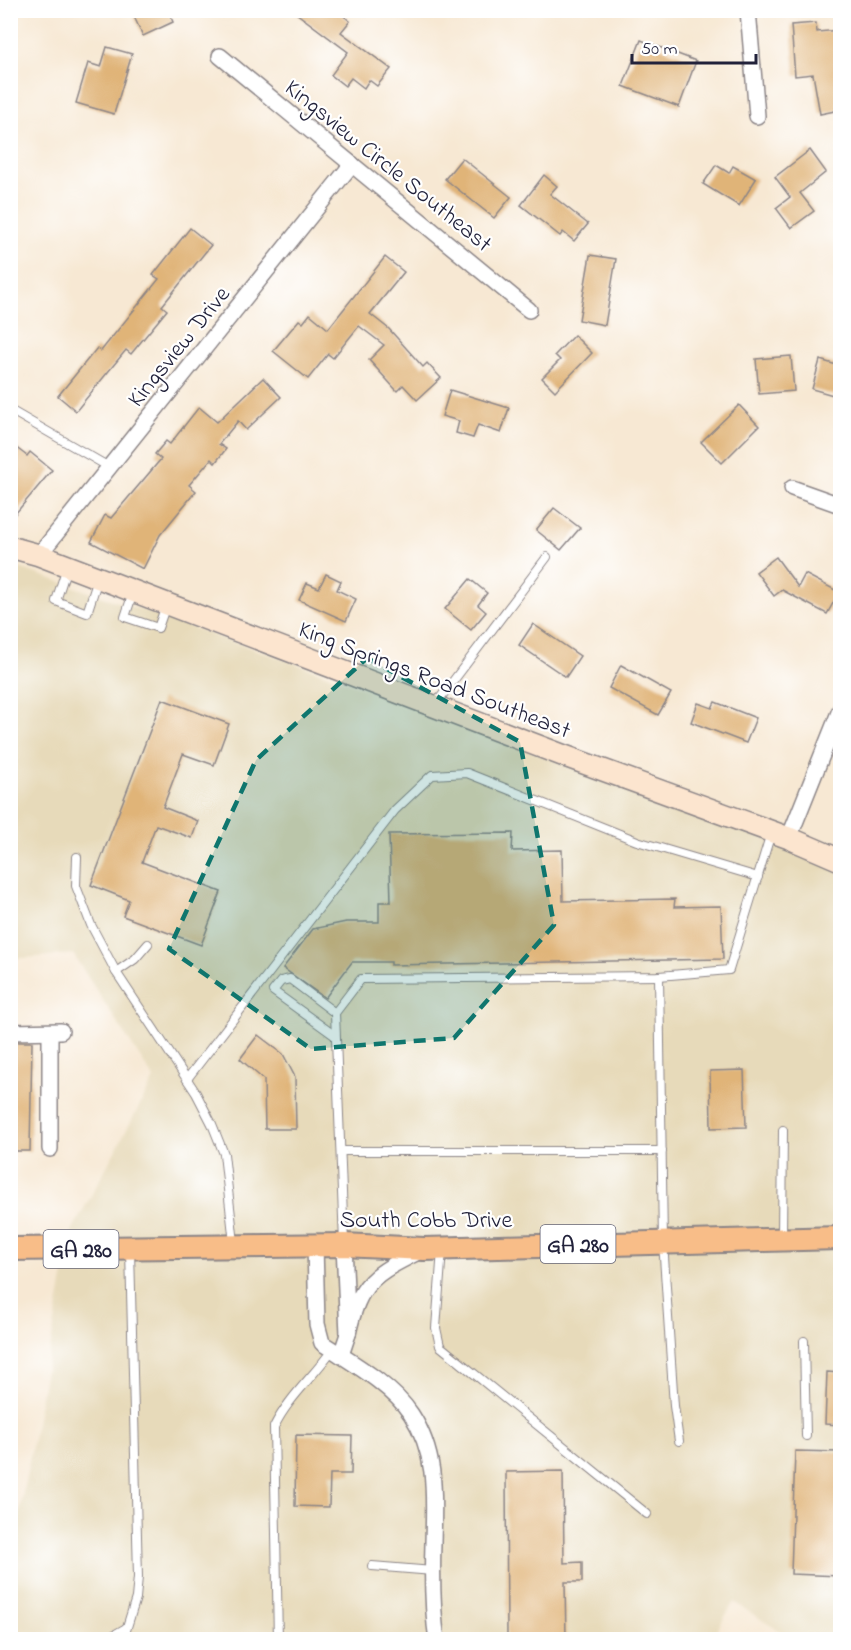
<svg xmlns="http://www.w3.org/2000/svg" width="851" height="1650" font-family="'Indie Flower',sans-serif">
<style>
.built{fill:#e7daba}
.building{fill:#e0b478}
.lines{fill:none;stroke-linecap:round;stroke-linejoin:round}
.lane-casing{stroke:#8c8587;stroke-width:10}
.street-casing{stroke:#8c8587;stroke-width:18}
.secondary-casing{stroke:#8c8587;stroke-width:24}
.primary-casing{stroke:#8c8587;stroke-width:26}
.lane{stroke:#fff;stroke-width:8}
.street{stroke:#fff;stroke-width:15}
.secondary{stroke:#fce5cf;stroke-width:21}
.primary{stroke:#f8bd88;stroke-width:22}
.marked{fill:#0f766e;fill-opacity:0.2;stroke:#0f766e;stroke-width:4.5;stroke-dasharray:12 8;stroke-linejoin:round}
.labels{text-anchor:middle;stroke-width:4.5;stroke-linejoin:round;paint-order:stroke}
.shield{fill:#fff;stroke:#646476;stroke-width:1.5}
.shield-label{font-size:22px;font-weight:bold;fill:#22223b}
.street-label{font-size:24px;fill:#22223b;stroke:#fff}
</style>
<rect width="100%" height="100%" fill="#fff"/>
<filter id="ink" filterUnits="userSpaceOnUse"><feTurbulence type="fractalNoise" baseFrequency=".0167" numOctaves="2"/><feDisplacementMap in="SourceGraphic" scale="12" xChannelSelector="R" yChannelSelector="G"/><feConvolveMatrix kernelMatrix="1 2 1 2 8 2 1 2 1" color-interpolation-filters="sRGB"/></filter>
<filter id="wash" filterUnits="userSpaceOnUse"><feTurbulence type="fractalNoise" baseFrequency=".008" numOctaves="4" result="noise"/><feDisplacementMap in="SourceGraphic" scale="24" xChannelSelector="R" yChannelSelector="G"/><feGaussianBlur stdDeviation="1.35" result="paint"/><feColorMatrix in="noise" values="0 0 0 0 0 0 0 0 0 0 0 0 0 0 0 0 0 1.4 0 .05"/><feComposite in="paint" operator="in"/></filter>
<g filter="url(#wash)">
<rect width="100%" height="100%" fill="#f7e8d3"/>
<polygon class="built" points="11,565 317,671 840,866 840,1639 792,1639 734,1602 711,1639 11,1639 11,1558 72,1231 154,1079 73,954 11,959"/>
<g id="blocks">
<g class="building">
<polygon points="131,10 168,10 173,22 143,36"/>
<polygon points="292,10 336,10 350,21 341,32 391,69 377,86 369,80 364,88 351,78 345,86 331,75 348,52"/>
<polygon points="816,23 817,32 840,30 840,51 838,51 840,110 820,114 813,74 795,76 791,25"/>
<polygon points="641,40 696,61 679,107 623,86"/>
<polygon points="107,47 132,54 114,114 76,103 88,63 101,67"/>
<polygon points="810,150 826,172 800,193 814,211 791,228 776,208 790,197 775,177"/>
<polygon points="462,158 511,197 494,218 445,179"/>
<polygon points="716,165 729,173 733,166 756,179 739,206 703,184"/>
<polygon points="544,175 557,186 550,194 588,224 574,241 563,232 560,236 521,205"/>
<polygon points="190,228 211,245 162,306 167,310 131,354 126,350 76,411 58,396 97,348 101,351 159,279 153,275"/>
<polygon points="590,255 616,259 605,325 579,320"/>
<polygon points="385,257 404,272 370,314 389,329 423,367 427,363 441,378 417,400 403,385 397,391 369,360 384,345 359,326 333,358 328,354 308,379 273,351 299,320 303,323 310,314 328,329"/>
<polygon points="574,335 592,353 555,391 542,378 560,360 555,355"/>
<polygon points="791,356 794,391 759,394 756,359"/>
<polygon points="820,360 840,366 840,397 812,389"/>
<polygon points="263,378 281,397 246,430 238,421 219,444 226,449 215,463 211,459 189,485 196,491 160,535 143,569 91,542 105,515 111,518 161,459 155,454 166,441 170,444 199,407 217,422"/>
<polygon points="450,390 509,408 501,433 478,425 473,438 456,433 459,421 442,416"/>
<polygon points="739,405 759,426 722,463 701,442"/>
<polygon points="10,443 27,456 30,452 52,470 10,520"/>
<polygon points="554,508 580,528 561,550 536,530"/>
<polygon points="776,557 798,587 805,574 839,592 827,614 782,590 774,596 756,572"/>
<polygon points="326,574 341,581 337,590 356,599 346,621 299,600 307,583 319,588"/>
<polygon points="470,579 487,593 478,605 486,612 471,630 445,609"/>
<polygon points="533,624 580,656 566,677 519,645"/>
<polygon points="621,665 671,693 658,715 609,688"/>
<polygon points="162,699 229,724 214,765 183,754 163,807 198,821 192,838 156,825 142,862 221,892 201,945 123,916 129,900 91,885"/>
<polygon points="715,702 756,718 746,743 691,722 698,703 712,708"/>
<polygon points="513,833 512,851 562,850 563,901 675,899 674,907 721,906 723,959 391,965 391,962 352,962 325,998 283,968 313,929 346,922 379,922 379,902 391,902 389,834"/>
<polygon points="258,1035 283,1054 295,1077 296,1129 265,1129 264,1080 240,1059"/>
<polygon points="10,1042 32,1042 30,1151 10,1151"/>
<polygon points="744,1070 746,1127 711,1128 710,1071"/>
<polygon points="827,1372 840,1373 840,1425 825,1424"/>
<polygon points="296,1435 352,1436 351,1474 330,1474 329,1507 295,1506"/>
<polygon points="795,1451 840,1452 840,1576 791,1574"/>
<polygon points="563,1471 564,1563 582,1562 582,1582 565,1582 566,1640 507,1640 506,1472"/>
</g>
</g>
</g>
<g filter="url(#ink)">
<use href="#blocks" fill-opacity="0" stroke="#8c8587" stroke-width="1.5"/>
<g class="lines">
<defs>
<g id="lane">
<polyline points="10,410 109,467"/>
<polyline points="67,567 56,601 87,613 98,579"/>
<polyline points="133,593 125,617 158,628 166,605"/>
<polyline points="435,705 547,557"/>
<polyline points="77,857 76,886 91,925 116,972 196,1093 212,1124 224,1154 234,1243"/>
<polyline points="116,972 135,959 148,944"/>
<polyline points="659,976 663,1242 674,1406 679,1441"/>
<polyline points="334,1035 273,991 281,981 290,979 335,1013"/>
<polyline points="187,1079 395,810 432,775 467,773 637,841 758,877"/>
<polyline points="341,1151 662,1151"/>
<polyline points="782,1237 783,1130"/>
<polyline points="344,1243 335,1013 361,979 659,976 729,970 771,833"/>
<polyline points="442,1250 436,1328 440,1346 647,1514"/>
<polyline points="804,1341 806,1436"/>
<polyline points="372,1566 433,1571"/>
<polyline points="105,1640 126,1628"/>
<polyline points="123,1640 136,1598 138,1577 130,1250"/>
<path d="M278 1640 274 1427C288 1398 314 1376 332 1350"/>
</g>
<g id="street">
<polyline points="748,10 757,116"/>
<polyline points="220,56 529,310"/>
<polyline points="792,488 840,505"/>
<polyline points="39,555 352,164"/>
<polyline points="789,838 840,710"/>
<polyline points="10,1032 61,1031"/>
<polyline points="50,1032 50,1149"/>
<path d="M315 1245 317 1324 322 1343C351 1362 392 1385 411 1414 438 1455 434 1497 433 1543 432 1575 432 1608 437 1640"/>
<path d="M348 1334C359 1282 374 1274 420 1251"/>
<polyline points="341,1355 348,1334 344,1245"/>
</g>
<polyline id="secondary" points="10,547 39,555 562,755 789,838 840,860"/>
<polyline id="primary" points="10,1249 344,1245 424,1249 840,1238"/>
</defs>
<use href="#lane" class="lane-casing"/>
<use href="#street" class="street-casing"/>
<use href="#secondary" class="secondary-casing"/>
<use href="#primary" class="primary-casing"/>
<use href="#lane" class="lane"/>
<use href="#street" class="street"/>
<use href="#secondary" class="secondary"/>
<use href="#primary" class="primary"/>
</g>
</g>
<path class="marked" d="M367 658 520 742 554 925 454 1038 311 1049 169 949 256 760Z"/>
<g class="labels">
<g class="shield">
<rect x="540.5" y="1225" width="75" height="38" rx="4.5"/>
<rect x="43.5" y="1230" width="75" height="38" rx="4.5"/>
</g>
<g class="shield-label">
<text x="578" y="1252">GA 280</text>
<text x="81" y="1257">GA 280</text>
</g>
<g class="street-label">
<text transform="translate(389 165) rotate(39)" y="8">Kingsview Circle Southeast</text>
<text transform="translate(178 346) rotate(-51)" y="8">Kingsview Drive</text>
<text transform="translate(435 679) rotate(21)" y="8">King Springs Road Southeast</text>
<text x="426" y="1227">South Cobb Drive</text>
</g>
</g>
<rect width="851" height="1650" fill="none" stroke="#fff" stroke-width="36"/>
<path d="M632 54v9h124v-9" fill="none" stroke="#22223b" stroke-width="3"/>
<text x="641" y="54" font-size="18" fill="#22223b" stroke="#ffffff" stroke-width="4.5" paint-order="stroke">50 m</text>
</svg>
